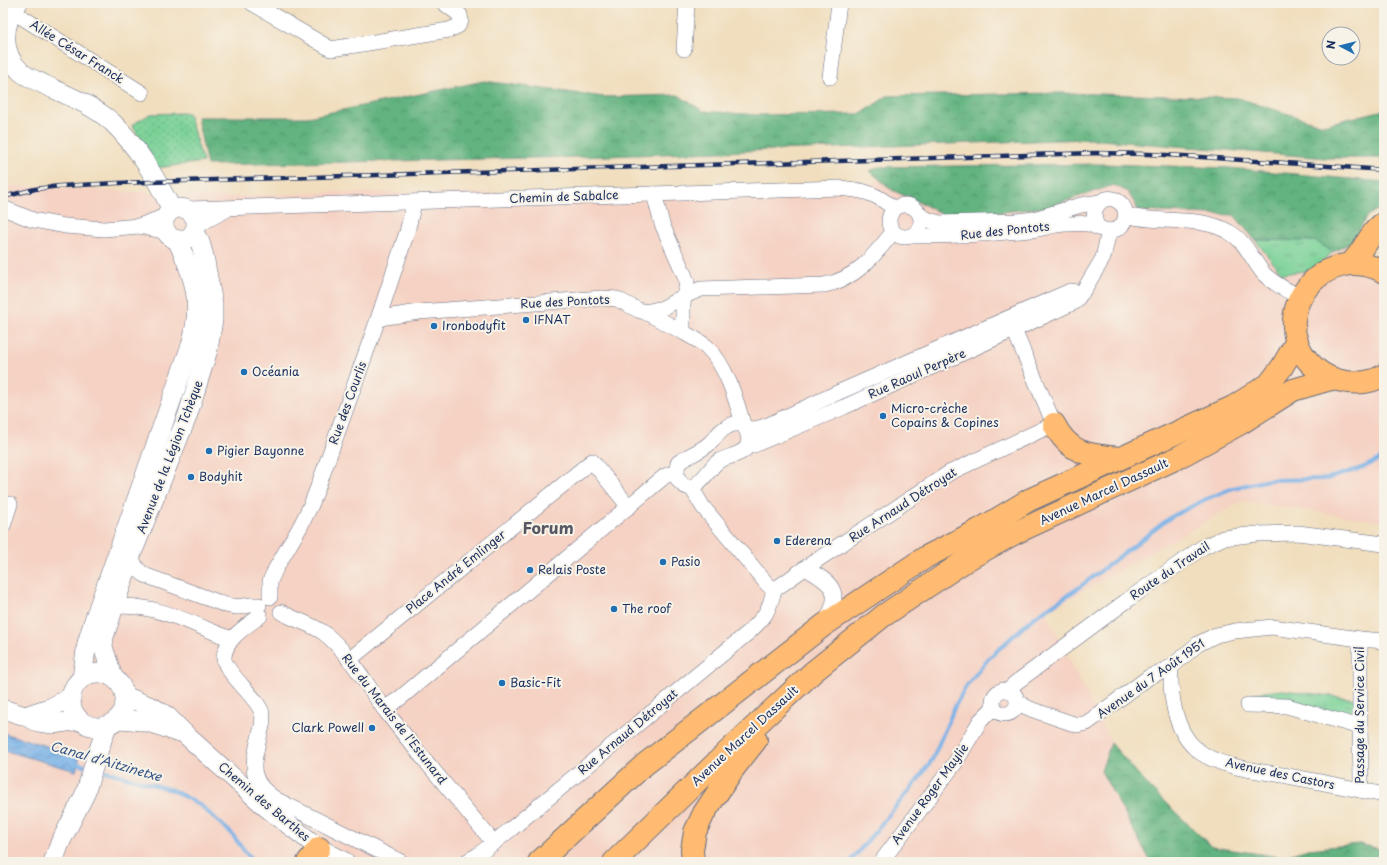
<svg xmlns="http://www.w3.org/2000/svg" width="1387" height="865" font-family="'Playpen Sans',sans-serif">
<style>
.built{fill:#f5d2c3}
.grass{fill:url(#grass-tufts);stroke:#4a807a}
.forest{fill:url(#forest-crowns);stroke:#3e716e}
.park{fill:url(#park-dots);stroke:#4a807a}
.water{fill:url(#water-waves);stroke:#4970a2}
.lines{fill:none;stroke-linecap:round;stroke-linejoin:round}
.stream{stroke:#77b0e7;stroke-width:4}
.minor-casing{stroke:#666c80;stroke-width:16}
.tertiary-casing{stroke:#666c80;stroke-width:20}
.primary-casing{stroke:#666c80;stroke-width:24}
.minor{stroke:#fff;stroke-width:15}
.tertiary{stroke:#fff;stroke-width:19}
.primary{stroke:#ffbb71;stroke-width:22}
.rail-casing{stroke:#1b2f5e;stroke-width:4.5}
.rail{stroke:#f7f3e8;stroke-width:3;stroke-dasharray:9;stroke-linecap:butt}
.poi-dot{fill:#1f6fb2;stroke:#f7f3e8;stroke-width:1.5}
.labels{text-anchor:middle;stroke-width:4;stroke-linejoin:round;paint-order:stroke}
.street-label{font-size:12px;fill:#1b2f5e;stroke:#f7f3e8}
.poi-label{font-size:12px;fill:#1b2f5e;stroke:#f7f3e8;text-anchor:start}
.water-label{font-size:13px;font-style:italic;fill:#375687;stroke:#f7f3e8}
.district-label{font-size:16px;font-weight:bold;fill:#575663;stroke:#f7f3e8}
</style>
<defs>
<pattern id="grass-tufts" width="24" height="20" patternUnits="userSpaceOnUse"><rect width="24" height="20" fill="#79d196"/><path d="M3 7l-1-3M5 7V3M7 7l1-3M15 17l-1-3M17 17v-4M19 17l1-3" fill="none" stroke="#62aa7e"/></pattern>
<pattern id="forest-crowns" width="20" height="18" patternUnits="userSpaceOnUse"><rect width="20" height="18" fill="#62b37f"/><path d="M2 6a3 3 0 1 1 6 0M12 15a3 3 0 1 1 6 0" fill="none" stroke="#50926b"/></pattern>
<pattern id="park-dots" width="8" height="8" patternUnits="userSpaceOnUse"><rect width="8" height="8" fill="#79d196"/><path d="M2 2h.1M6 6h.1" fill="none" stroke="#62aa7e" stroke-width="1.8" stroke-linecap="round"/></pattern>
<pattern id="water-waves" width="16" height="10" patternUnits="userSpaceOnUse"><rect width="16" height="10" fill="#77b0e7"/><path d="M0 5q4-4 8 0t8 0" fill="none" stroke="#6190be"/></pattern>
</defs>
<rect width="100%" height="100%" fill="#f7f3e8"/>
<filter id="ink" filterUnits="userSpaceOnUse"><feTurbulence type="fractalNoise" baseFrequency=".025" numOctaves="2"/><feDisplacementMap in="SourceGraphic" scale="8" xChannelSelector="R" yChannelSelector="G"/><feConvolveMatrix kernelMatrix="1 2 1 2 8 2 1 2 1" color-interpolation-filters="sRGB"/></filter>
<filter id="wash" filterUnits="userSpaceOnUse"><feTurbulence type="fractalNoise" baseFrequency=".012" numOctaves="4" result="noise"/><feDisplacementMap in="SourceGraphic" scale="16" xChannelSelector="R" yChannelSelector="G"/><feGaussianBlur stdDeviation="0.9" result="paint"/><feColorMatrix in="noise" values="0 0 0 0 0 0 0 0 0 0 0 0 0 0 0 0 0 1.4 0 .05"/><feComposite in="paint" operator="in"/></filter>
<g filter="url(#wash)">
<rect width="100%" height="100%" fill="#f1debe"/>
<polygon class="built" points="881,181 892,190 927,206 949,218 1047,207 1114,185 1128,192 1139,211 1234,215 1282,274 1312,270 1333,252 1352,242 1384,263 1384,522 1242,501 1046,612 1111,743 1101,771 1151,862 3,862 3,185 229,197 329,192 654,194 828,188"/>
<g class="grass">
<polygon points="1255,240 1316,241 1333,252 1312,270 1282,274"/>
<polygon points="1283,690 1356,699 1356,718 1256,701 1253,693"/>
</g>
<g class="forest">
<polygon points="484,81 604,97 678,95 703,111 757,115 861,114 887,96 1061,93 1238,98 1323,125 1384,110 1384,158 1326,158 1088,139 576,157 207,165 197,117 308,117"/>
<polygon points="1103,164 1229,168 1384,182 1384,206 1367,216 1352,242 1333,252 1316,241 1255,240 1234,215 1139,211 1128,192 1114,185 1047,207 949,218 927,206 892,190 870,171 879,167"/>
<polygon points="1111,743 1150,788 1212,847 1281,857 1308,849 1359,844 1384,850 1384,862 1151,862 1101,771"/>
</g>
<polygon class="park" points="188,113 203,162 156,168 132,125 150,114"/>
<polygon class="water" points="3,733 80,756 76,771 3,750"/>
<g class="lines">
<g class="stream">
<polyline points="73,762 89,767"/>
<polyline points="98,769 172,790 200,805 231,833 253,862"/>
<polyline points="850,862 917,781 932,760 955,706 967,685 988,659 1033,618 1077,589 1171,517 1206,499 1233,488 1269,480 1326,479 1362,468 1384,457"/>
</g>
</g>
</g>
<g filter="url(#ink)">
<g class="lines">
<defs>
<g id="minor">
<polyline points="252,3 331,49 449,30 458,26 461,21 460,15 444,3"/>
<polyline points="12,11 142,93"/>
<polyline points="684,49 687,3"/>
<polyline points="830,77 839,3"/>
<path d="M654 194 662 224 684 274 687 282 683 304V332C691 337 700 341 707 347 726 365 736 399 743 424"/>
<circle cx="905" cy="221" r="16"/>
<polyline points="3,208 33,220 65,226 104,229 139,226 167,232"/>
<path d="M188 209 839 188C862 190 877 193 894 209"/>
<path d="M1126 215C1159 225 1197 214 1229 232 1246 241 1252 260 1264 274 1274 284 1288 291 1300 297"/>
<polyline points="921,216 929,220 939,223 1017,221 1034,219 1081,205 1100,202"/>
<polyline points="139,226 166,216"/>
<polyline points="197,227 207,220 226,210"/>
<path d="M912 236C951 236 991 234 1030 230 1042 229 1054 224 1066 224 1073 224 1081 223 1088 224 1096 226 1105 233 1114 230 1126 227 1130 210 1119 202 1103 190 1087 211 1098 227"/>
<polyline points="645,312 683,332"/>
<path d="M378 319 386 317 419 312 602 298 617 299 638 310 645 312 663 308 684 296 701 289 824 285C855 280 874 256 893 232"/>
<path d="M734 424H743C747 430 750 438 748 445 744 455 727 456 719 461 709 466 696 498 681 483 675 478 677 470 678 463 688 455 700 452 710 443 718 435 722 427 734 424Z"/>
<path d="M746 428C754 430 760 428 768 425L837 393 1070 291 1082 293"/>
<polyline points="748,446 754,445 844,407 1075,302 1085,288 1103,258 1109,231"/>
<polyline points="691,487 703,507 767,584 774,590"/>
<polyline points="3,526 10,504"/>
<path d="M131 556C135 566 137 571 147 576L226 605 238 607 250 605H259"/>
<path d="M805 568C832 583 844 592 825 622"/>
<polyline points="270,597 270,581 276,568 300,527 311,505 318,487 378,319 407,232 414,203"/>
<path d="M113 607C154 602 194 625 231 639"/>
<path d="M281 612C295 620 311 624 324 633 351 654 368 688 388 714 422 758 458 800 494 843"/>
<path d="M260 616C247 626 227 637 224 656 222 671 257 696 262 713 264 720 262 727 260 734 253 765 246 780 277 800L401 862"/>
<polyline points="349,660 592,461 629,507"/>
<path d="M1171 667C1170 694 1174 730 1196 749 1218 768 1260 771 1288 776 1320 782 1352 788 1384 795"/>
<circle cx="1005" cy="702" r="12"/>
<polyline points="1010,691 1014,684 1129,599 1203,547 1223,538 1257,534 1298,533 1384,544"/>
<polyline points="1017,700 1024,706 1033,710 1077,725 1087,723 1149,677 1171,667 1198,644 1216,635 1235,631 1272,627 1360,639 1384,641"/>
<polyline points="1248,705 1287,706 1360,727"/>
<polyline points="384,709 399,699 665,476 676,472"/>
<polyline points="1360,790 1361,780 1360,727 1360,639"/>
<path d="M466 862 478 855 511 829 749 632C765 617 769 611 774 590L805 568 949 473 1054 424 1014 330"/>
<polyline points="881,862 955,763 980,721 994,707"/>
</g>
<g id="tertiary">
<path d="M18 3C2 25 0 52 21 72 28 78 38 81 45 85 69 96 92 105 112 122 138 147 156 178 172 210"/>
<circle cx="180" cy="224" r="16"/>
<circle cx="98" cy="700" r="27"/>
<polyline points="113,677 103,647 104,637 131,556 187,417 208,350 213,320 213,304 204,256 200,242 194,234"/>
<path d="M82 678 87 643 94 620 191 345C203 303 195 278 177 240"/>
<polyline points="125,696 154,708 167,716 187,736 267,808 319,848 345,862"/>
<polyline points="3,709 25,716 38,722 53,724 80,720"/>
<polyline points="25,716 52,707 71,697"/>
<path d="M118 719C141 720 155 723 176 732"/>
<polyline points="53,862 60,843 85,794 98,752 107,726"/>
</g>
<g id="primary">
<path d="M1350 264C1364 252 1370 231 1384 223"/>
<path d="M1384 272C1325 240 1265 313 1309 362 1317 371 1326 377 1337 380 1353 384 1370 384 1384 375"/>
<path d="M1054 424C1070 455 1089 455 1120 458"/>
<polyline points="969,538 979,530 1029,500 1233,407 1269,384 1282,367 1297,341"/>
<polyline points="308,862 319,848"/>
<polyline points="539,862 644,765 824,625 926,557 979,530"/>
<polyline points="614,862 721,758 813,672 883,616 968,559 1015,533 1177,458 1241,423 1293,390 1331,379"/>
<polyline points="693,862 692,850 695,832 704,813 734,768 756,740"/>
</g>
</defs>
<use href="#minor" class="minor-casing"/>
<use href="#tertiary" class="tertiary-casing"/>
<use href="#primary" class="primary-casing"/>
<use href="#minor" class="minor"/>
<use href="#tertiary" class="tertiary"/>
<use href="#primary" class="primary"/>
<defs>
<polyline id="rail" points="3,197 35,189 60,186 118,183 1095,153 1148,154 1201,157 1384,170"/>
</defs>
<use href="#rail" class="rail-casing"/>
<use href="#rail" class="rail"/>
</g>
</g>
<g class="poi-dot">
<circle cx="526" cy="320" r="4"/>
<circle cx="434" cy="326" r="4"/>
<circle cx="244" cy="372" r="4"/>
<circle cx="883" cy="416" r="4"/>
<circle cx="209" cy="451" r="4"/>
<circle cx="191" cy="477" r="4"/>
<circle cx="777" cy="541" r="4"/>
<circle cx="663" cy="562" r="4"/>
<circle cx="530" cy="570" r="4"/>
<circle cx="614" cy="609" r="4"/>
<circle cx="502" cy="683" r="4"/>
<circle cx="372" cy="728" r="4"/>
</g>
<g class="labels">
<g class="street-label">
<text transform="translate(77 52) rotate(32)" y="4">Allée César Franck</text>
<text transform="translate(564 197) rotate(-2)" y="4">Chemin de Sabalce</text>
<text transform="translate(1005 231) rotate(-6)" y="4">Rue des Pontots</text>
<text transform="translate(565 302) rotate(-3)" y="4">Rue des Pontots</text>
<text transform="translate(917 374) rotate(-24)" y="4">Rue Raoul Perpère</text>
<text transform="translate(348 403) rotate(-70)" y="4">Rue des Courlis</text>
<text transform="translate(170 457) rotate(-69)" y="4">Avenue de la Légion Tchèque</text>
<text transform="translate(1104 492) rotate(-25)" y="4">Avenue Marcel Dassault</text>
<text transform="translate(903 505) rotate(-33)" y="4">Rue Arnaud Détroyat</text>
<text transform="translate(1170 571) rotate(-34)" y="4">Route du Travail</text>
<text transform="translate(456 572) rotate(-39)" y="4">Place André Emlinger</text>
<text transform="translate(1151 679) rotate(-35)" y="4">Avenue du 7 Août 1951</text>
<text transform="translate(1360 715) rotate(-90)" y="4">Passage du Service Civil</text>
<text transform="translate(394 719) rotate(52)" y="4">Rue du Marais de l'Estunard</text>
<text transform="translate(628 732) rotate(-40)" y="4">Rue Arnaud Détroyat</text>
<text transform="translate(745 736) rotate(-43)" y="4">Avenue Marcel Dassault</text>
<text transform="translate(1280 774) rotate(12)" y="4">Avenue des Castors</text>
<text transform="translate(930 794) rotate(-54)" y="4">Avenue Roger Maylie</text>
<text transform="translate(264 802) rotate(40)" y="4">Chemin des Barthes</text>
</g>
<g class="poi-label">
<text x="534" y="324">IFNAT</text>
<text x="442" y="330">Ironbodyfit</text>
<text x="252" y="376">Océania</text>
<text x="891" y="413">Micro-crèche<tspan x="891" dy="14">Copains &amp; Copines</tspan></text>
<text x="217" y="455">Pigier Bayonne</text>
<text x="199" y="481">Bodyhit</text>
<text x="785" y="545">Ederena</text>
<text x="671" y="566">Pasio</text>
<text x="538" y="574">Relais Poste</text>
<text x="622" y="613">The roof</text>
<text x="510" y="687">Basic-Fit</text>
<text x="364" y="732" text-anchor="end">Clark Powell</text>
</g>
<g class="water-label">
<text transform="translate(106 761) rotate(16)" y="5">Canal d'Aitzinetxe</text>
</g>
<g class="district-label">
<text x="548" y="534">Forum</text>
</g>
</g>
<rect width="1387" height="865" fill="none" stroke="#f7f3e8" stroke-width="16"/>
<g transform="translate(1341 46) rotate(277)"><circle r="19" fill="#f7f3e8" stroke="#9fa5b1"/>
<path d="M0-3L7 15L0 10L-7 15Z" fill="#1f6fb2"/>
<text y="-6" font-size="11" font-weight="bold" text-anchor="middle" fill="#1b2f5e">N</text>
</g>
</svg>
